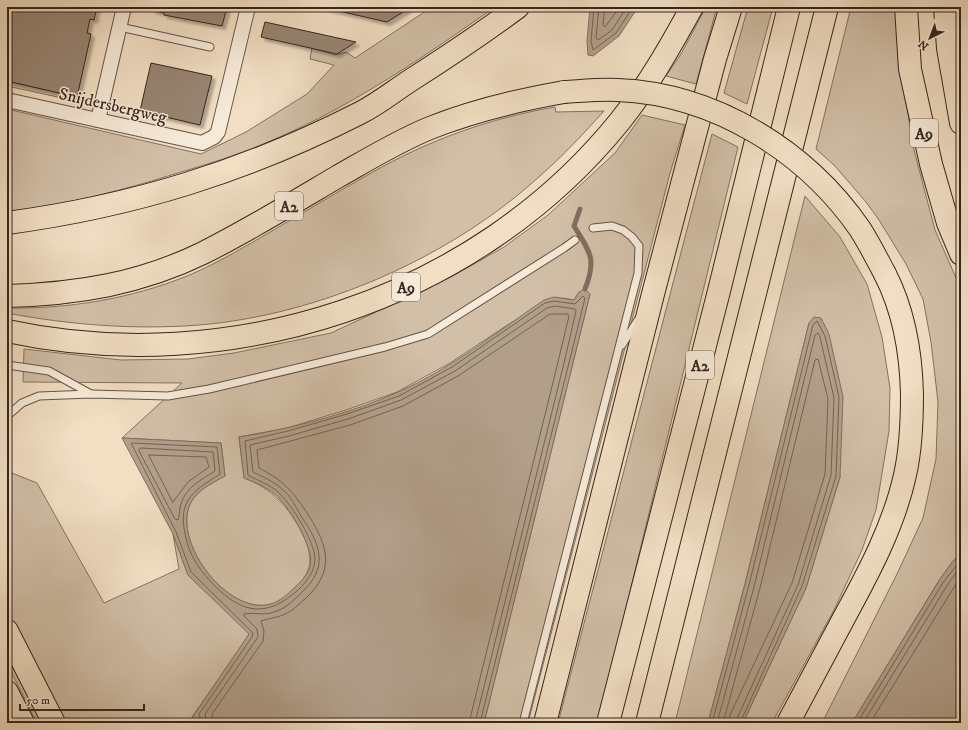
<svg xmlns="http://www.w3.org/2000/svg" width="968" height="730" font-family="'IM FELL DW Pica',serif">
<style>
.green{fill:#d1bfa7;stroke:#847262}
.water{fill:#b29f8a;stroke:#816e5e}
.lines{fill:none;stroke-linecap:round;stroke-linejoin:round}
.shore{stroke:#746253;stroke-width:1}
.stream{stroke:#816e5e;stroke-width:5}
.building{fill:#988573;stroke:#37251c;filter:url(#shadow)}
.lane-casing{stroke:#665346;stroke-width:9}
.street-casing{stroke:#665346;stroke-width:16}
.highway-casing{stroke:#37251c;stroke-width:24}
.lane{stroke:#f6ead8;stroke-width:7}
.street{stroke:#f6ead8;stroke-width:14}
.highway{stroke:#f1dec3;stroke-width:22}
.highway-bridge-casing{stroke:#37251c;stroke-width:24;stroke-linecap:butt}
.highway-bridge{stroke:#f1dec3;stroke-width:22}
.labels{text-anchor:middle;stroke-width:3;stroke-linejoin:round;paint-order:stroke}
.shield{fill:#f6ead8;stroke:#706054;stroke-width:1}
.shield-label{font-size:16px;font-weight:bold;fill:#37251c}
.street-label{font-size:17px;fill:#37251c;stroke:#f6ead8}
</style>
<defs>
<filter id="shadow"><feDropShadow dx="3.5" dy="3.5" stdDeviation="1" flood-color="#0004"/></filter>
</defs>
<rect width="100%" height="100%" fill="#f1dec3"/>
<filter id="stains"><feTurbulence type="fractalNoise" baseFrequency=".005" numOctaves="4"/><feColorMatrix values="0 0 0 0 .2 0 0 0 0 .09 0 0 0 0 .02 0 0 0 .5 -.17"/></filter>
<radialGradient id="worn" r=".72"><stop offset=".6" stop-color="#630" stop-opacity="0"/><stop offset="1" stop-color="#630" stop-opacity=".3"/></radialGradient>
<g class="green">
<path d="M432 7H495C425 56 354 105 275 139 236 157 193 168 152 181 106 194 55 207 7 212V109L201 154 246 132 307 94 334 65 310 59 312 48 335 55 346 52 355 58Z"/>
<polygon points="706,7 717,7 696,84 666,76 681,54"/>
<polygon points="748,7 773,7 747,104 724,93"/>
<polygon points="851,7 899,7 904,90 914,150 935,230 961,289 961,555 953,561 940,579 852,723 822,723 897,574 923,518 936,459 938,402 931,342 923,299 906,264 879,220 866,202 834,165 816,149"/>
<polygon points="7,81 77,97 76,101 7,86"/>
<path d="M555 107 556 112 604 111C584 133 564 155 541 175 452 257 320 315 199 325 135 330 70 325 7 313V308C68 309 130 299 187 276 214 265 239 250 265 235 300 215 335 193 371 173 429 140 490 118 555 107Z"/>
<path d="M642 115 685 125 670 173 528 723H484L590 294 579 292 574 300 563 298 512 322 450 363 397 392 346 410 287 428 239 437 244 478C273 489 289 507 303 535 312 554 314 569 298 585 290 592 282 601 271 604 227 617 167 536 193 499 201 488 214 482 225 476L221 443 122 438 182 383 23 382 24 349 121 360 188 359 234 353 331 333 451 277 504 247 548 215 615 153Z"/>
<polygon points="712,134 738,147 598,723 558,723"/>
<polygon points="805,196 840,237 867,284 882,337 890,388 889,431 876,510 862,550 834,610 772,723 743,723 806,588 840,477 809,323 745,584 708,723 675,723"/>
<polygon points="7,471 37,483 104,603 179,569 173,534 188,575 250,634 192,717 200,722 63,723 7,617"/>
<polygon points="7,644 46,723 37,723 7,664"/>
</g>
<g class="water">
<polygon points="590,7 638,7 619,36 593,56 588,55 587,41"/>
<path d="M585 289 590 294 484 723H197L199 722 192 718 249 634 188 575 173 534 122 438 221 443 225 476C214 482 201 488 193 499 167 536 227 617 271 604 280 601 287 595 293 589 300 583 307 576 310 567 315 548 290 508 276 495 266 487 255 482 244 478L239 437C297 428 367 409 419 382 463 359 503 328 544 300L554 297 574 300 579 292Z"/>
<polygon points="814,317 821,318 829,334 843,397 840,477 806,588 743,723 708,723 745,584 809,323"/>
<polygon points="961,555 961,723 852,723 940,579 953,561"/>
</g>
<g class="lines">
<g class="shore">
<polyline points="594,7 591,41 593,50 616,33 633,7"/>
<polyline points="599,7 596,38 598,40 612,30 627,7"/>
<polyline points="605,7 603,25 605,27 620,7"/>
<path d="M141 448 213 452 215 471C201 480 186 487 181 504 179 509 180 515 178 520L175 519 139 451Z"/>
<polygon points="149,455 206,457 209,467 188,482 173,502"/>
<path d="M202 723 199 714 252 637 253 633 191 572 176 532 131 443 217 447 220 474C190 493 176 502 187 542 191 558 202 573 214 585 242 614 267 618 298 590 307 581 314 573 315 559 315 542 292 505 279 493 270 484 258 481 248 475L245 441 288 431 347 414 399 396 452 367 545 303 554 301 575 304 583 296 585 298 480 723"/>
<path d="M207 723 205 714 258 637 257 629 244 616V614C254 612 264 616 274 612 285 609 293 601 301 593 330 567 320 544 301 516 296 507 290 495 282 489 273 481 263 477 253 472L250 445 289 436 348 419 401 400 455 371 547 308 555 306 575 309 576 311 564 363 475 723"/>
<path d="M213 723 212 714 263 641 264 631 261 621C269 618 278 618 287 613 294 610 300 603 306 598 335 571 328 546 309 516 292 490 285 482 259 468L257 450 350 425 403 406 458 376 550 314H568L569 316 558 362 469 723"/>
<polyline points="712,723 749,585 813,325 817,321 825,336 839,397 836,476 802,586 740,723"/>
<polyline points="717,723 754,587 815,335 818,333 820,337 834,398 831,475 798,585 735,723"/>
<polyline points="723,723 760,588 815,360 818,359 828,399 825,474 792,583 730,715 729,723"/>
<polyline points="857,723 944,581 961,560"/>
<polyline points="863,723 948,584 961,566"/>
<polyline points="870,723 961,576"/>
</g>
<path class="stream" d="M580 209 574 226C590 252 597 259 585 289"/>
</g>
<g class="building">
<polygon points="7,7 97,7 94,20 90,19 87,33 91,34 77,97 7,81"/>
<polygon points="152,7 227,7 222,26 164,15 164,13 152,10"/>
<polygon points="321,7 411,7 387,22"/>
<polygon points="265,22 356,42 337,54 261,37"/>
<polygon points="151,63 212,76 200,125 140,111"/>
</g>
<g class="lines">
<defs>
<g id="lane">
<polyline points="120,27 210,47"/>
<polyline points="622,345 638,320"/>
<polyline points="7,365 49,371 91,394"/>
<polyline points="7,416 22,403 39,396 91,394 168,396 209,389 385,347 428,334 564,248 575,240"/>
<polyline points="523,723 638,273 639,246 632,237 623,230 612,226 593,228"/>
</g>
<g id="street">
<polyline points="7,100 202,143 214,137 218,132 248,7"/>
<polyline points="98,120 124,7"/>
</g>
<g id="highway">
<polyline points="906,7 910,69 931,164 948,223 961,254"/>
<polyline points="945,7 948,48 961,123"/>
<path d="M7 223C134 206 246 171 360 113 378 104 394 91 411 80 447 57 483 33 518 7"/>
<path d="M7 296C76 294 140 284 203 253 249 230 293 203 337 177 367 160 398 141 430 128 473 111 518 100 564 92"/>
<path d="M7 331C230 379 475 301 620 121 648 86 670 47 692 7"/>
<polyline points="7,631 54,723"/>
<polyline points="7,692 23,723"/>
<polyline points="545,723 653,294 715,59 731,7"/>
<polyline points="608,723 719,291 789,7"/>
<polyline points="647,723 827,7"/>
<path d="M788 723C807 687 826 652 845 616 869 572 894 525 905 475 911 449 912 420 912 394 911 352 904 311 885 274"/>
</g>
</defs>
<use href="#lane" class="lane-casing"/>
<use href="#street" class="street-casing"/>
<use href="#highway" class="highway-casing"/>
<use href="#lane" class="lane"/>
<use href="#street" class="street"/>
<use href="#highway" class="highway"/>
<defs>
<path id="highway-bridge" d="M564 92C582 91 600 89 618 90 715 94 806 151 860 229 869 243 877 259 885 274"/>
</defs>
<use href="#highway-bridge" class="highway-bridge-casing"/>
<use href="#highway-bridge" class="highway-bridge"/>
</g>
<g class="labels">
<g class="shield">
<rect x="910" y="119" width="28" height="28" rx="3"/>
<rect x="275" y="192" width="28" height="28" rx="3"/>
<rect x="392" y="273" width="28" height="28" rx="3"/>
<rect x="686" y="351" width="28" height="28" rx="3"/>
</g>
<g class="shield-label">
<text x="924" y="139">A9</text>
<text x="289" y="212">A2</text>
<text x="406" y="293">A9</text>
<text x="700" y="371">A2</text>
</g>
<g class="street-label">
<text transform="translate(113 105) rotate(13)" y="6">Snijdersbergweg</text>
</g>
</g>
<rect width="968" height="730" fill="none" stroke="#f1dec3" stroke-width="24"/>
<rect x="8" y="8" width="952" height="714" fill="none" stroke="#37251c" stroke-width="2"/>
<rect x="12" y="12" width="944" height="706" fill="none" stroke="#37251c"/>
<g transform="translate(930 38) rotate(222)" stroke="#f6ead8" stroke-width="3" paint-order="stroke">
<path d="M0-3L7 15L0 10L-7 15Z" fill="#37251c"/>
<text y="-6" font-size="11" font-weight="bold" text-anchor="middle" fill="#37251c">N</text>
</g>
<path d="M20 704v6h124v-6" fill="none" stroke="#37251c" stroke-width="2"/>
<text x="26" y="704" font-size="12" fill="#37251c" stroke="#f6ead8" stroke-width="3" paint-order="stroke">50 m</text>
<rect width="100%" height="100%" filter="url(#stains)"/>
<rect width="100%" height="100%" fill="url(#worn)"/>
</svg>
